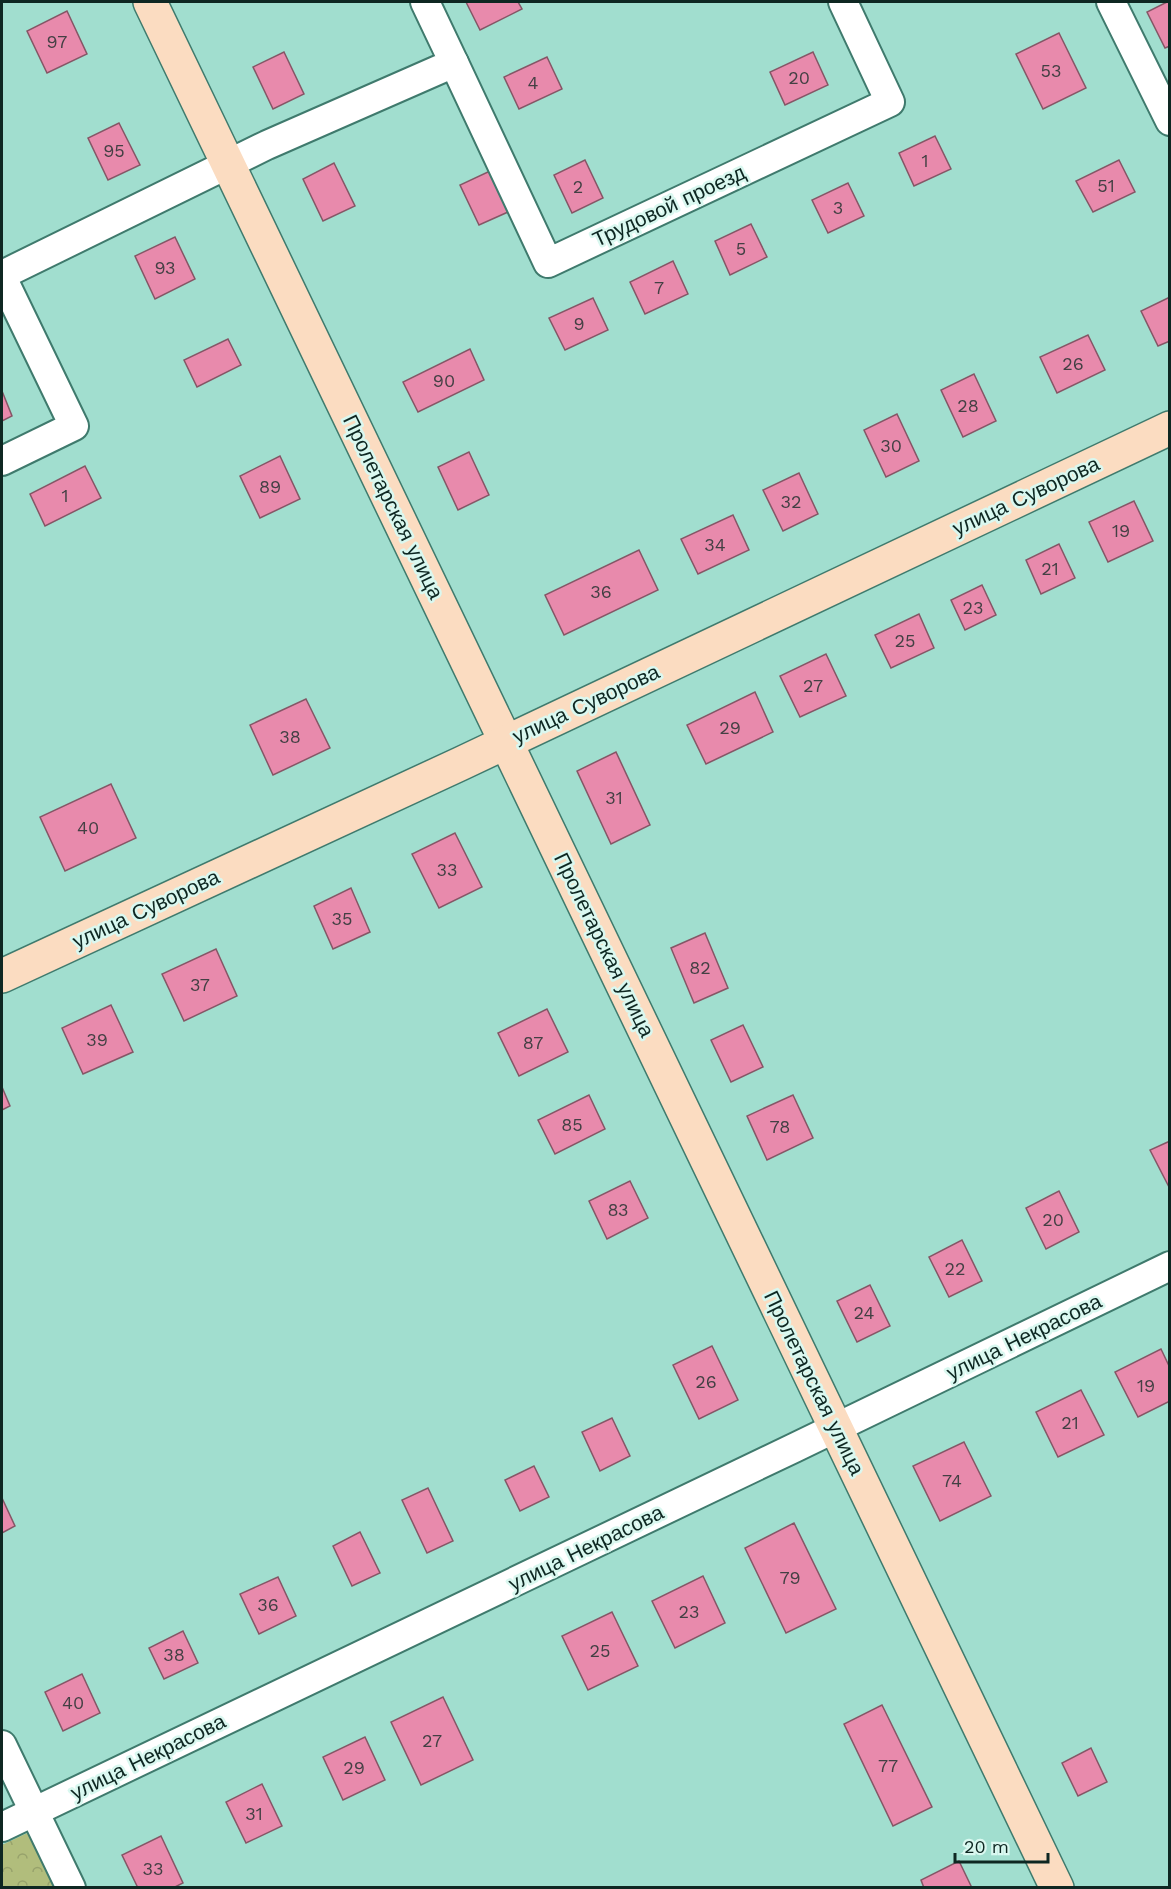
<svg xmlns="http://www.w3.org/2000/svg" width="1171" height="1889" font-family="'Work Sans',sans-serif">
<style>
.park{fill:url(#park-crowns)}
.building{fill:#e88aac;stroke:#855666;stroke-width:1.5}
.lines{fill:none;stroke-linecap:round;stroke-linejoin:round}
.street-casing{stroke:#3f7a6d;stroke-width:32}
.secondary-casing{stroke:#3f7a6d;stroke-width:36}
.street{stroke:#fff;stroke-width:28}
.secondary{stroke:#fbdcc1;stroke-width:33}
.labels{text-anchor:middle;stroke-width:5;stroke-linejoin:round;paint-order:stroke}
.number-label{font-size:18px;fill:#444044}
.street-label{font-size:21px;fill:#0e2722;stroke:#daf8f0}
</style>
<defs>
<pattern id="park-crowns" width="20" height="18" patternUnits="userSpaceOnUse" patternTransform="scale(1.5)"><rect width="20" height="18" fill="#b1bd7c"/><path d="M2 6a3 3 0 1 1 6 0M12 15a3 3 0 1 1 6 0" fill="none" stroke="#97a26b"/></pattern>
</defs>
<rect width="100%" height="100%" fill="#a1decf"/>
<polygon class="park" points="40,1827 67,1887 2,1887 2,1845"/>
<g class="building">
<polygon points="466,2 518,2 522,9 480,30"/>
<polygon points="1167,2 1170,2 1170,46 1165,48 1147,12"/>
<polygon points="67,11 87,54 47,73 27,31"/>
<polygon points="1059,33 1086,88 1043,109 1016,54"/>
<polygon points="284,52 304,94 273,109 253,67"/>
<polygon points="813,52 828,85 785,105 770,72"/>
<polygon points="547,57 562,89 519,109 504,77"/>
<polygon points="119,123 140,165 108,180 88,138"/>
<polygon points="935,136 951,169 914,186 899,153"/>
<polygon points="585,160 603,198 572,213 554,175"/>
<polygon points="1119,160 1135,192 1093,212 1076,181"/>
<polygon points="334,163 355,206 323,221 303,179"/>
<polygon points="490,171 508,212 479,225 460,185"/>
<polygon points="848,183 864,216 828,233 812,200"/>
<polygon points="751,224 767,257 730,275 715,241"/>
<polygon points="175,237 195,279 155,299 135,256"/>
<polygon points="673,261 688,294 645,314 630,282"/>
<polygon points="1170,297 1170,341 1158,346 1141,311"/>
<polygon points="593,298 608,330 565,350 549,318"/>
<polygon points="1088,335 1105,370 1057,393 1040,357"/>
<polygon points="228,339 241,365 197,387 184,360"/>
<polygon points="470,349 484,380 418,412 403,382"/>
<polygon points="974,374 996,421 963,437 941,390"/>
<polygon points="2,391 12,416 2,421"/>
<polygon points="897,414 919,461 886,477 864,430"/>
<polygon points="469,452 489,495 458,510 438,467"/>
<polygon points="280,456 300,499 260,518 240,476"/>
<polygon points="85,466 101,498 45,526 30,494"/>
<polygon points="799,473 818,514 783,531 763,490"/>
<polygon points="1134,501 1153,541 1108,562 1089,522"/>
<polygon points="733,515 749,550 698,574 681,539"/>
<polygon points="1059,544 1075,578 1041,594 1026,560"/>
<polygon points="639,550 658,590 564,635 545,595"/>
<polygon points="982,585 996,615 965,630 951,600"/>
<polygon points="919,614 934,648 891,668 875,635"/>
<polygon points="826,654 846,696 800,717 780,676"/>
<polygon points="755,692 773,732 706,764 687,725"/>
<polygon points="306,699 330,748 273,775 250,725"/>
<polygon points="616,752 650,825 611,844 577,771"/>
<polygon points="111,784 136,838 65,871 40,817"/>
<polygon points="455,833 482,887 439,908 412,854"/>
<polygon points="351,888 370,932 333,949 314,906"/>
<polygon points="705,933 728,988 694,1003 671,948"/>
<polygon points="216,949 237,996 184,1021 162,974"/>
<polygon points="111,1005 133,1052 83,1074 62,1028"/>
<polygon points="547,1009 568,1052 519,1076 498,1033"/>
<polygon points="743,1025 763,1067 731,1082 711,1040"/>
<polygon points="2,1087 10,1106 2,1110"/>
<polygon points="589,1095 605,1129 555,1154 538,1120"/>
<polygon points="793,1095 813,1138 767,1160 747,1116"/>
<polygon points="1170,1141 1170,1189 1150,1150"/>
<polygon points="630,1181 648,1218 607,1239 589,1201"/>
<polygon points="1059,1191 1079,1232 1046,1249 1026,1208"/>
<polygon points="962,1240 982,1281 949,1297 929,1257"/>
<polygon points="870,1285 890,1326 857,1342 837,1301"/>
<polygon points="712,1346 738,1400 699,1419 673,1365"/>
<polygon points="1161,1349 1170,1368 1170,1401 1138,1417 1115,1372"/>
<polygon points="1081,1390 1104,1435 1058,1457 1036,1412"/>
<polygon points="612,1418 630,1456 600,1471 582,1432"/>
<polygon points="964,1442 991,1496 940,1521 913,1466"/>
<polygon points="534,1466 549,1497 520,1511 505,1480"/>
<polygon points="428,1488 453,1541 427,1553 402,1500"/>
<polygon points="2,1498 15,1526 2,1533"/>
<polygon points="794,1523 836,1609 786,1633 745,1548"/>
<polygon points="360,1532 380,1573 352,1586 333,1546"/>
<polygon points="703,1576 725,1623 675,1648 652,1601"/>
<polygon points="278,1577 296,1616 259,1634 240,1594"/>
<polygon points="612,1612 638,1666 588,1690 562,1636"/>
<polygon points="183,1631 198,1663 164,1679 149,1648"/>
<polygon points="82,1674 100,1713 63,1731 45,1692"/>
<polygon points="443,1697 473,1760 421,1785 391,1722"/>
<polygon points="882,1705 932,1807 893,1826 844,1724"/>
<polygon points="365,1737 385,1780 343,1800 323,1757"/>
<polygon points="1091,1748 1107,1782 1078,1796 1062,1763"/>
<polygon points="262,1784 282,1826 246,1843 226,1802"/>
<polygon points="161,1836 183,1883 173,1888 138,1888 122,1855"/>
<polygon points="959,1861 972,1888 924,1888 921,1880"/>
</g>
<g class="lines">
<defs>
<g id="street">
<polyline points="1111,2 1170,121"/>
<polyline points="454,63 548,263 890,102 843,2"/>
<polyline points="2,275 267,145 454,63 425,2"/>
<polyline points="2,277 74,426 2,461"/>
<polyline points="2,1745 71,1888"/>
<polyline points="2,1827 794,1448 1170,1266"/>
</g>
<g id="secondary">
<polyline points="150,2 1057,1888"/>
<polyline points="2,976 460,764 1170,428"/>
</g>
</defs>
<use href="#street" class="street-casing"/>
<use href="#secondary" class="secondary-casing"/>
<use href="#street" class="street"/>
<use href="#secondary" class="secondary"/>
</g>
<g class="labels">
<g class="number-label">
<text x="57" y="48">97</text>
<text x="1051" y="77">53</text>
<text x="799" y="84">20</text>
<text x="533" y="89">4</text>
<text x="114" y="157">95</text>
<text x="925" y="167">1</text>
<text x="1106" y="192">51</text>
<text x="578" y="193">2</text>
<text x="838" y="214">3</text>
<text x="741" y="255">5</text>
<text x="165" y="274">93</text>
<text x="659" y="294">7</text>
<text x="579" y="330">9</text>
<text x="1073" y="370">26</text>
<text x="444" y="387">90</text>
<text x="968" y="412">28</text>
<text x="891" y="452">30</text>
<text x="270" y="493">89</text>
<text x="65" y="502">1</text>
<text x="791" y="508">32</text>
<text x="1121" y="537">19</text>
<text x="715" y="551">34</text>
<text x="1050" y="575">21</text>
<text x="601" y="598">36</text>
<text x="973" y="614">23</text>
<text x="905" y="647">25</text>
<text x="813" y="692">27</text>
<text x="730" y="734">29</text>
<text x="290" y="743">38</text>
<text x="614" y="804">31</text>
<text x="88" y="834">40</text>
<text x="447" y="876">33</text>
<text x="342" y="925">35</text>
<text x="700" y="974">82</text>
<text x="200" y="991">37</text>
<text x="97" y="1046">39</text>
<text x="533" y="1049">87</text>
<text x="572" y="1131">85</text>
<text x="780" y="1133">78</text>
<text x="618" y="1216">83</text>
<text x="1053" y="1226">20</text>
<text x="955" y="1275">22</text>
<text x="864" y="1319">24</text>
<text x="706" y="1388">26</text>
<text x="1146" y="1392">19</text>
<text x="1070" y="1429">21</text>
<text x="952" y="1487">74</text>
<text x="790" y="1584">79</text>
<text x="268" y="1611">36</text>
<text x="689" y="1618">23</text>
<text x="600" y="1657">25</text>
<text x="174" y="1661">38</text>
<text x="73" y="1709">40</text>
<text x="432" y="1747">27</text>
<text x="888" y="1772">77</text>
<text x="354" y="1774">29</text>
<text x="254" y="1820">31</text>
<text x="153" y="1875">33</text>
</g>
<g class="street-label">
<text transform="translate(669 206) rotate(-25)" y="7">Трудовой проезд</text>
<text transform="translate(1026 496) rotate(-25)" y="7">улица Суворова</text>
<text transform="translate(393 507) rotate(64)" y="7">Пролетарская улица</text>
<text transform="translate(586 704) rotate(-25)" y="7">улица Суворова</text>
<text transform="translate(146 909) rotate(-25)" y="7">улица Суворова</text>
<text transform="translate(604 945) rotate(64)" y="7">Пролетарская улица</text>
<text transform="translate(1024 1337) rotate(-26)" y="7">улица Некрасова</text>
<text transform="translate(814 1383) rotate(64)" y="7">Пролетарская улица</text>
<text transform="translate(586 1548) rotate(-26)" y="7">улица Некрасова</text>
<text transform="translate(148 1757) rotate(-26)" y="7">улица Некрасова</text>
</g>
</g>
<rect width="1171" height="1889" fill="none" stroke="#0e2722" stroke-width="6"/>
<path d="M955 1853v9h93v-9" fill="none" stroke="#0e2722" stroke-width="3"/>
<text x="964" y="1853" font-size="18" fill="#0e2722" stroke="#daf8f0" stroke-width="4.5" paint-order="stroke">20 m</text>
</svg>
